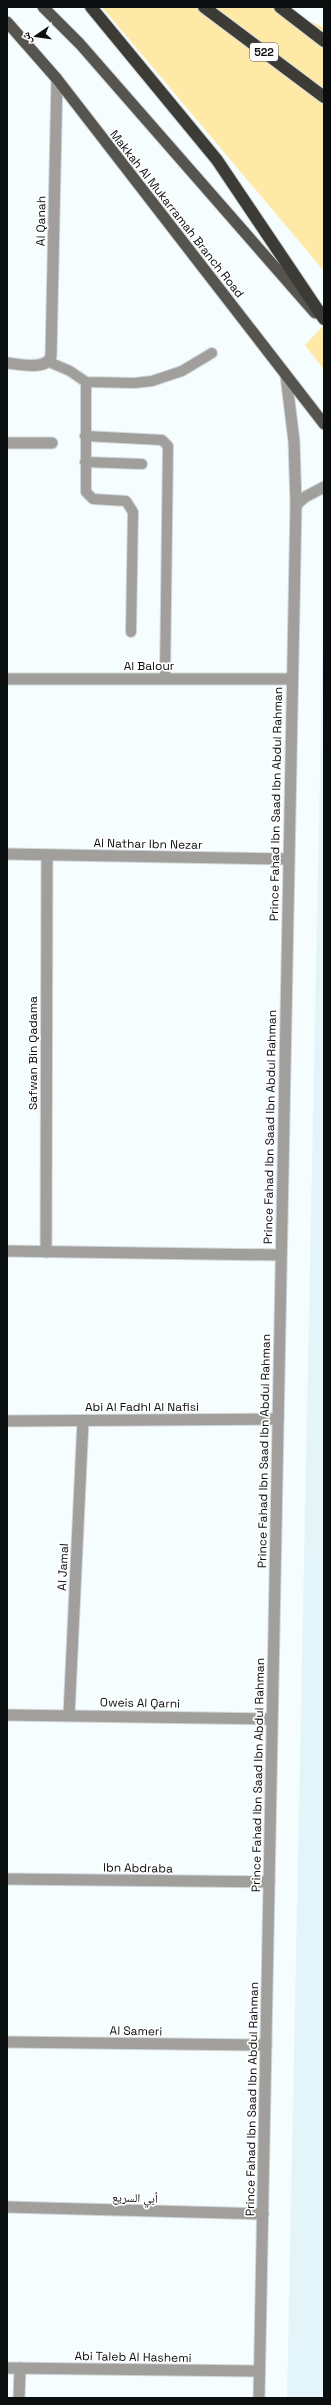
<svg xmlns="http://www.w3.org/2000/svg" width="331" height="2405" font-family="'Space Grotesk','Noto Naskh Arabic',sans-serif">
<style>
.built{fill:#e4f5fa}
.green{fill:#feeaa6}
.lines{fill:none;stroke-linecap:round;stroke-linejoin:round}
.service-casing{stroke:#d0d7d8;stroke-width:12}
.minor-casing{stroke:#d0d7d8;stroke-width:13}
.primary-casing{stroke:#d0d7d8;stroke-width:13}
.motorway-casing{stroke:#d0d7d8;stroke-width:14}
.service{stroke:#a09f9c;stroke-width:10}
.minor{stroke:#a09f9c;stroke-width:11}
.primary{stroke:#56544f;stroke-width:11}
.motorway{stroke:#3c3b35;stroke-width:12}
.labels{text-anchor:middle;stroke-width:3.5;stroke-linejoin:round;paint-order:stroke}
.shield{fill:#fff;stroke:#545656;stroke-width:1}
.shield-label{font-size:11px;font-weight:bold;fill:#0b0e0e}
.street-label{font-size:12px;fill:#0b0e0e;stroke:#fff}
</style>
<rect width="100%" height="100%" fill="#f6fdff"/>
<polygon class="built" points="324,618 324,2398 287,2398 323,622"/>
<g class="green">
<polygon points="102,7 272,7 324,27 324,271"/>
<polygon points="324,325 324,370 305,345"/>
</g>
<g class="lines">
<defs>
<g id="service">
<polyline points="49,362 70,371 86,382 135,383 152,381 182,371 212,353"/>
<polyline points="86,382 86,492 93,499 126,501 133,512 131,632"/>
<polyline points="85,436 162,440 168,446 165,679"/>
<polyline points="85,462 142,464"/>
</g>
<g id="minor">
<path d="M7 363C19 364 47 371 51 356L57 79"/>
<polyline points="7,443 52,443"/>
<polyline points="296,505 305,497 324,487"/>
<polyline points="7,679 292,679"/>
<polyline points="7,854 288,859"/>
<polyline points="7,1251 281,1255"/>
<polyline points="46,1252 47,855"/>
<polyline points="7,1421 278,1419"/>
<polyline points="7,1715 272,1719"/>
<polyline points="69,1715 83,1421"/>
<polyline points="7,1879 269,1882"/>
<polyline points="7,2042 266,2045"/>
<polyline points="7,2207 263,2214"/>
<polyline points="7,2368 259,2371"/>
<polyline points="19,2398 20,2368"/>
<polyline points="259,2398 296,505 294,441 286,376"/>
</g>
<g id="primary">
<polyline points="43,7 80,44 315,313"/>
<polyline points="7,22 57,79 324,424"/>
</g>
<g id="motorway">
<polyline points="91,7 217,160 324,319"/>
<polyline points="204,7 324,97"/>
<polyline points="280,7 324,41"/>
</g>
</defs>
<use href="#service" class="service-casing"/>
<use href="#minor" class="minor-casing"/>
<use href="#primary" class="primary-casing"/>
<use href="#motorway" class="motorway-casing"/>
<use href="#service" class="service"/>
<use href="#minor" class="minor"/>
<use href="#primary" class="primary"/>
<use href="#motorway" class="motorway"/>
</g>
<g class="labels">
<rect class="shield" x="250" y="43" width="28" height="18" rx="3"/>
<g class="shield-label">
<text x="264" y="56">522</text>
</g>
<g class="street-label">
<text transform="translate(177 214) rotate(52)" y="4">Makkah Al Mukarramah Branch Road</text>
<text transform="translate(41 221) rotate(-89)" y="4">Al Qanah</text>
<text x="149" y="670">Al Balour</text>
<text transform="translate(276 804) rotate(-89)" y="4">Prince Fahad Ibn Saad Ibn Abdul Rahman</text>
<text transform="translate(148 844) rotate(1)" y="4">Al Nathar Ibn Nezar</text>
<text transform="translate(33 1053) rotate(-90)" y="4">Safwan Bin Qadama</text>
<text transform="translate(270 1127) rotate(-89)" y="4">Prince Fahad Ibn Saad Ibn Abdul Rahman</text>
<text x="142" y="1411">Abi Al Fadhl Al Nafisi</text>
<text transform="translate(264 1451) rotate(-89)" y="4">Prince Fahad Ibn Saad Ibn Abdul Rahman</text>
<text transform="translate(63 1567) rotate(-87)" y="4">Al Jamal</text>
<text transform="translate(140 1703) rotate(1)" y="4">Oweis Al Qarni</text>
<text transform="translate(258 1775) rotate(-89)" y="4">Prince Fahad Ibn Saad Ibn Abdul Rahman</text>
<text transform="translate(138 1868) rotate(1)" y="4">Ibn Abdraba</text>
<text transform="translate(136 2031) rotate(1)" y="4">Al Sameri</text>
<text transform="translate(252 2099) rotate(-89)" y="4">Prince Fahad Ibn Saad Ibn Abdul Rahman</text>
<text transform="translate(135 2198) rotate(2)" y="4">أبي السريع</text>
<text transform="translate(133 2357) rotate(1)" y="4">Abi Taleb Al Hashemi</text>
</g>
</g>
<rect width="331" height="2405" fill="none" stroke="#0b0e0e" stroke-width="16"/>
<g transform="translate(36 36) rotate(257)" stroke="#ffffff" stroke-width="3" paint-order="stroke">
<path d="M0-3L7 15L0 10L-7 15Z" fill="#0b0e0e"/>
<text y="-6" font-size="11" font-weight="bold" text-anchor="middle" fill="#0b0e0e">ش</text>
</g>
</svg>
